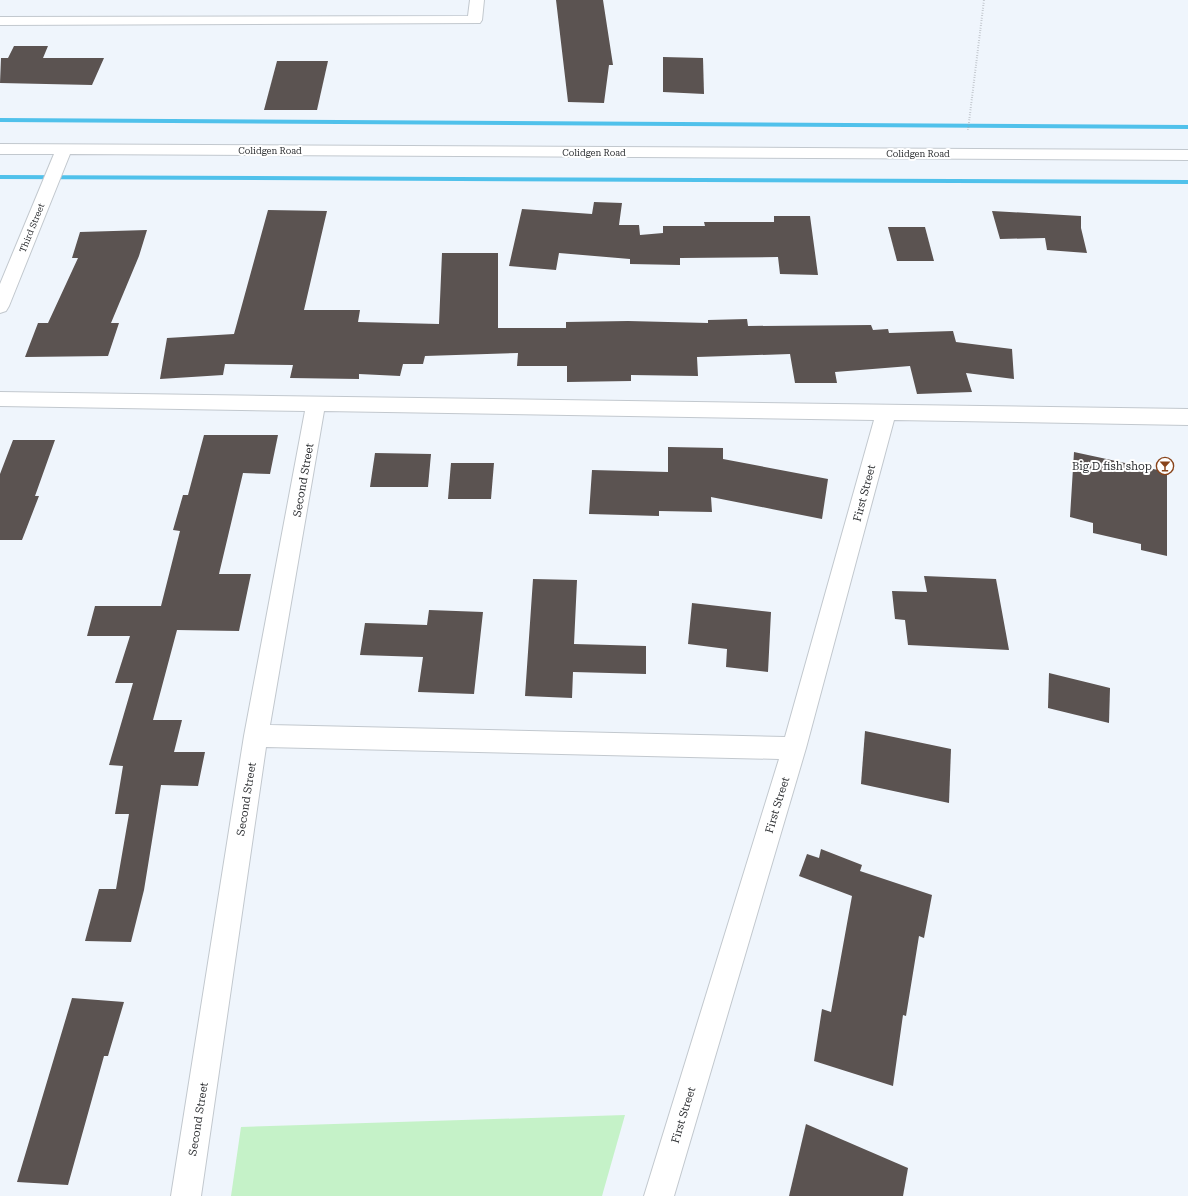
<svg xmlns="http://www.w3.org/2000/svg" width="1188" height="1196" font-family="'Roboto Serif',serif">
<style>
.green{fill:#c5f2c8}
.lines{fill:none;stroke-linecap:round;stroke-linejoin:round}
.stream{fill:#50c1eb;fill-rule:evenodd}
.building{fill:#5b5351}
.street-casing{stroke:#c2c8ce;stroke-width:2}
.path{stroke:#a0a4aa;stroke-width:2;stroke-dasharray:0.5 2;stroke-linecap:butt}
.street{fill:#fff;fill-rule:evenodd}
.labels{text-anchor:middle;stroke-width:4;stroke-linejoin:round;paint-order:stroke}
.far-street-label{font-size:9px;fill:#2e3033;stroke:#fff}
.poi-label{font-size:11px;fill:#2e3033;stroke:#fff;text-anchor:end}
.street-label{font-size:11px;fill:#2e3033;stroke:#fff}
</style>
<rect width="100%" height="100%" fill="#eff5fc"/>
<polygon class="green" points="625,1115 602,1196 231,1196 241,1127"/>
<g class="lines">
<g class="stream">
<polygon points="0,118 1188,125 1188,129 0,122"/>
<polygon points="0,175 1188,180 1188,184 0,179"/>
</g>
</g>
<g class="building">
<polygon points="556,0 603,0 613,65 609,65 604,103 568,102"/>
<polygon points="14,46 48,46 43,58 104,58 92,85 0,83 1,58 8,58"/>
<polygon points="663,57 703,58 704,94 663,92"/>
<polygon points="277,61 328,61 317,110 264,110"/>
<polygon points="594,202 622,203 619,225 639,225 640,235 663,233 663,226 705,226 704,222 774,222 774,216 810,216 818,275 780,274 778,257 680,258 680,265 630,264 630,259 559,253 556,270 509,266 522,209 592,214"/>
<polygon points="268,210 327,211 304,310 360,310 358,322 439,324 442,253 498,253 498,328 566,328 566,322 628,321 708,323 708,320 747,319 748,326 871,325 873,330 888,329 889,333 953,331 956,342 1012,349 1014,379 966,373 972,392 917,394 910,366 835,372 837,383 795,383 790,354 697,357 698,376 631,375 631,381 567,382 567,366 517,366 518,353 425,356 423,364 403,364 400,376 359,374 359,379 290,378 293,365 225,364 223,375 160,379 167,338 234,334"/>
<polygon points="992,211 1081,216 1081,228 1087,253 1047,250 1045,238 1000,239"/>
<polygon points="888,227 925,227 934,261 897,261"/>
<polygon points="147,230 139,256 111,323 119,323 108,356 25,357 38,323 48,323 78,258 72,258 80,232"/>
<polygon points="204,435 278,435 270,474 243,473 219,574 251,574 239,631 177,630 153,720 182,720 174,752 205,752 198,786 161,785 144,890 131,942 85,941 99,889 116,889 129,814 115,814 123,766 109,765 133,683 115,683 130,636 87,636 95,606 161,606 180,531 173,530 183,495 188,495"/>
<polygon points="13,440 55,440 35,496 39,496 22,540 0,540 0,474"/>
<polygon points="668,447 723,448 723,459 828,479 822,519 711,497 712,512 659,511 659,516 589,514 592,470 668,472"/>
<polygon points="1074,452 1167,472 1167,556 1141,550 1141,544 1093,533 1093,523 1070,517"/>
<polygon points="375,453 431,454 428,487 370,487"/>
<polygon points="451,463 494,463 491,499 448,499"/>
<polygon points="924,576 996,579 1009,650 908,645 905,620 895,619 892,591 927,592"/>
<polygon points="533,579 577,580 574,644 646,646 646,674 573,672 572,698 525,696"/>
<polygon points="692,603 771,612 768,672 726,667 727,649 688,644"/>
<polygon points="429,610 483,612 474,694 418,692 423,657 360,655 365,623 427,625"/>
<polygon points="1049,673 1110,688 1109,723 1048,708"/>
<polygon points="865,731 951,749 949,803 861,784"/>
<polygon points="821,849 862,865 860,871 932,895 924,938 919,936 906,1016 903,1015 893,1086 814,1061 822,1009 831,1012 852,896 799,876 807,854 819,858"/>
<polygon points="72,998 124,1002 108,1056 104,1056 68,1185 17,1182"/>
<polygon points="806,1124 908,1168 903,1196 789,1196"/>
</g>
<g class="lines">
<defs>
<g id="street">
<polygon points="470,0 484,0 482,20 480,23 0,25 0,17 468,16"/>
<polygon points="0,144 1188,150 1188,160 70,154 9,306 6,311 0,313 0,284 54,154 0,154"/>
<path d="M0 392 1188 409V425L894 420 806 748 674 1196H644L779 759 266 747 201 1196H171L244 736 305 411 0 406ZM324 411 874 420 785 737 270 725Z"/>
</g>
</defs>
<use href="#street" class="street-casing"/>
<polyline class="path" points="968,130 984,0"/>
<use href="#street" class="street"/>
</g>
<defs>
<symbol id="bar-ring" viewBox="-11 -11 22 22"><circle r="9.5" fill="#fff" stroke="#89441b" stroke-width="1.5"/><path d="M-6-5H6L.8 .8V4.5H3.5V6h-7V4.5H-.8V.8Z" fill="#89441b"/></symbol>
</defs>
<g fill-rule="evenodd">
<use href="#bar-ring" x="1155" y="456" width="20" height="20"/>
</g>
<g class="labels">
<g class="far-street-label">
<text x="270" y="154">Colidgen Road</text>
<text x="594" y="156">Colidgen Road</text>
<text x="918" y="157">Colidgen Road</text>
<text transform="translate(32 228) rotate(-68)" y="3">Third Street</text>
</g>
<g class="poi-label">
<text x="1152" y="470">Big D fish shop</text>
</g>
<g class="street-label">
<text transform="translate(303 480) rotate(-80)" y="4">Second Street</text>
<text transform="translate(864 493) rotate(-75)" y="4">First Street</text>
<text transform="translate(246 799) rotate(-81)" y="4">Second Street</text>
<text transform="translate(777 805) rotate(-73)" y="4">First Street</text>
<text transform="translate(683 1115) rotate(-73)" y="4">First Street</text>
<text transform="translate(198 1119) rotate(-81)" y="4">Second Street</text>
</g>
</g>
</svg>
